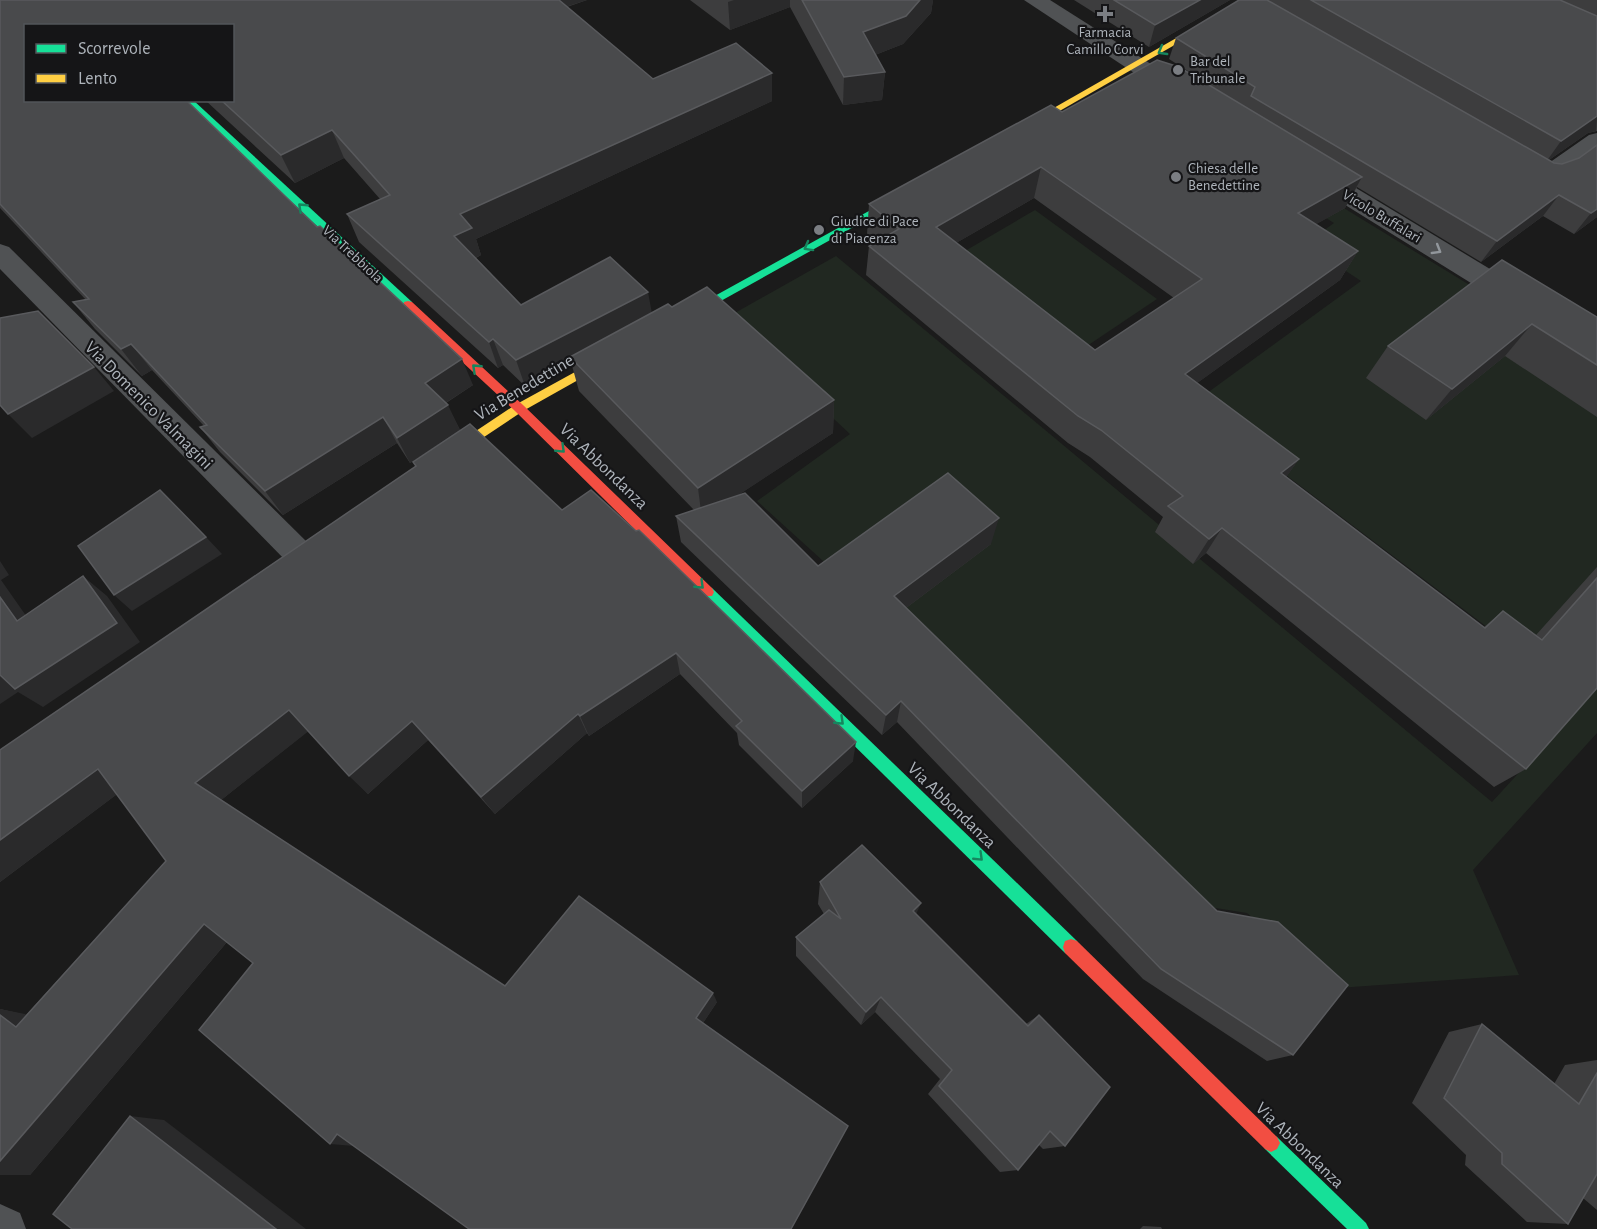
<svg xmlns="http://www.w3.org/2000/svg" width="1597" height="1229" font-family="'Alegreya Sans',sans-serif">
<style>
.green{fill:#212821}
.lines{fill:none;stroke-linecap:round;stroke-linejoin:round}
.street{fill:#505254;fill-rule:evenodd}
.fast{fill:#16e098;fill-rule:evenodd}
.slow{fill:#ffcf43;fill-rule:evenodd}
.jam{fill:#f24e42;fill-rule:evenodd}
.wall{fill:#3d3d3e;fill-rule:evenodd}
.shaded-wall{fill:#2a2a2b}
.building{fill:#494a4c;stroke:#595a5d;stroke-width:1.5;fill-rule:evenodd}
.oneway{stroke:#16855e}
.oneway2{stroke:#92979c}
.poi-dot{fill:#7b7e83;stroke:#151517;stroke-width:2}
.labels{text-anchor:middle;stroke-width:4.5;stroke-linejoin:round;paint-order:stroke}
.far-poi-label{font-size:15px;fill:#aeb4bb;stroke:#151517;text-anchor:start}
.far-street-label{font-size:15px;fill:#aeb4bb;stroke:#151517}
.street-label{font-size:18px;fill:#aeb4bb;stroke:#151517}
</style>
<rect width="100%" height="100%" fill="#1b1b1b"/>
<g class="green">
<polygon points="1316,191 1597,363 1597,733 1473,870 1519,975 1338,988 1247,913 1203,906 757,501 850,434 726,318 836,256 1492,802 1585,701 1192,404 1361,281 1305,244 1334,223 1300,202"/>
<polygon points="1035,210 1157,299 1075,354 953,258"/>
</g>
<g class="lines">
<g class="street">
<polygon points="1024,0 1050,0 1173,78 1176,83 1173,88 1157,88"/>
<path d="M1597 133V151C1574 168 1541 203 1518 167L1521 161 1530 159 1546 165 1589 135Z"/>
<polygon points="1314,166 1323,168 1528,292 1531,299 1528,306 1518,309 1508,306 1305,180 1302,174 1305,168"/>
<polygon points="0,244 9,247 311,546 316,555 311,564 300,568 289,564 0,269"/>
<polygon points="0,1204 20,1213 26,1229 0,1229"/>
</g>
<g class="fast">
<polygon points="183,100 193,100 412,302 412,308 404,308"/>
<polygon points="907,190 912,193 911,195 683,322 679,323 673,319"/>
<polygon points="707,586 712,588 1077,941 1079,947 1077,953 1071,955 1065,953 702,596 700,592 702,588"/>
<polygon points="1271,1134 1277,1137 1366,1223 1369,1229 1347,1229 1265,1149 1262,1143 1265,1137"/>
</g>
<g class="slow">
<polygon points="1243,0 1253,0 1023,132 1017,132 1015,130"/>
<polygon points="615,350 621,354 619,357 523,411 448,461 440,461 438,458 440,455 515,405"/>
</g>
<g class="jam">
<polygon points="408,301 412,302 523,405 712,588 714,592 712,596 702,596 515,411 404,308 404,302"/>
<polygon points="1071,939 1077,941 1277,1137 1280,1143 1277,1149 1271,1152 1265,1149 1065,953 1063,947 1065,941"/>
</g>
</g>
<g class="wall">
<polygon points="0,0 587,0 567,7 653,79 772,101 476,239 481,255 476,258 521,305 652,313 672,307 834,400 833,433 738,495 818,566 991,544 906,608 1293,1055 1267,1061 1143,979 897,722 882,735 681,542 676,516 694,510 579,391 571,362 525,386 503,365 498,368 359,242 347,214 380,199 344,158 295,183 205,100 232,100 232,26 26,26 473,385 446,403 460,430 410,463 397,443 283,515 220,452 200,427 204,426 152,370 142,376 95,329 73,302 86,300 0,208"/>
<polygon points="690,0 933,0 931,13 903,44 875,55 885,72 882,100 843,105 790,7 730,30"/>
<polygon points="1074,0 1230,0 1149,47"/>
<path d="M1239 0H1597V131L1588 133 1549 160 1597 217 1574 234 1543 216 1481 262 1357 187 1345 208 1316 224 1358 251 1340 280 1197 383 1299 459 1286 477 1484 627 1503 611 1536 635 1597 567V688L1526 769 1494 787 1206 553 1193 564 1155 532 1163 517 1090 457 1068 443 866 275 869 246 876 242 867 234 869 204 1062 112 1225 95 1169 59 1176 38ZM1034 198 1174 298 1095 350 956 243Z"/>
<polygon points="1502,260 1597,317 1597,417 1505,356 1426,420 1366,378 1388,346"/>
<polygon points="562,510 853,761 802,808 739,745 737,733 680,674 589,736 587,733 495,814 428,740 368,794 308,731 221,800 505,986 717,1002 703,1023 253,963 227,942 30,1175 0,1175 0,1009 26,1015 166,861 117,794 0,882 0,750"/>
<polygon points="820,882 916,914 1026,1024 1039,1015 1065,1146 1043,1149 1039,1145 1018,1170 1000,1172 928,1094 940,1079 875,1012 861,1025 796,956 796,937 824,914 818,904"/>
<polygon points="1482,1024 1554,1084 1565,1065 1597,1060 1597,1210 1583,1198 1568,1224 1527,1222 1465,1165 1466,1155 1412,1103 1449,1032"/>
<polygon points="1143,1226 1161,1227 1162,1229 1140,1229"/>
</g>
<g class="shaded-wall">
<polygon points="544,0 587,0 547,13"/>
<polygon points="734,0 790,0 790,7 730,30 728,2"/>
<polygon points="920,0 933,0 931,13 903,44 862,60 863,32"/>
<polygon points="1200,0 1230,0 1149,47 1155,25"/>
<polygon points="885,72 882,100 843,105 844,77"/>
<polygon points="772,73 772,101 476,239 481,255 464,263 454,236 460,214"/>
<polygon points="1597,116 1596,131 1588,133 1546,162 1561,141"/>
<polygon points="332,130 344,158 295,183 281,155"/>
<polygon points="1041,167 1034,198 932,257 936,227"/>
<polygon points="1362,177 1345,208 1283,243 1298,213"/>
<polygon points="1559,195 1543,216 1481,262 1497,241"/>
<polygon points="1597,209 1597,217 1574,234 1591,213"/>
<polygon points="1358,251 1340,280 1171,402 1185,374"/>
<polygon points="648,292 653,319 570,357 571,362 525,386 516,360"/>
<polygon points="1532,324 1505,356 1426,420 1452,389"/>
<polygon points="493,339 503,365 498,368 489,342"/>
<polygon points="131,344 152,370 142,376 121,349"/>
<polygon points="462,359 473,385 436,409 425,383"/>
<polygon points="94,367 114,391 32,438 8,414"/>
<polygon points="834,400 833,433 702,519 698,488"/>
<polygon points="448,405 460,430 410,463 397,438"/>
<polygon points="383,417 397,443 283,515 265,491"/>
<polygon points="1299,459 1280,486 1281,473"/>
<polygon points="999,518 991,544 890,620 894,596"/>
<polygon points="1222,528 1206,553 1193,564 1209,539"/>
<polygon points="206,537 222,554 132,611 114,595"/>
<polygon points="0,561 9,575 1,580 43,640 17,621 0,597"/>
<polygon points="83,576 107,596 140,642 43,707 18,692 0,704 0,674"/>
<polygon points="676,653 680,674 589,736 580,716"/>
<polygon points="901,701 897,722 882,735 886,715"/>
<polygon points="289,710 310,730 220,801 195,783"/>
<polygon points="578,714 587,733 495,814 481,797"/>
<polygon points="412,721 428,740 368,794 349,776"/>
<polygon points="856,742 853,761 802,808 802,791"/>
<polygon points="98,769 128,786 0,882 0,840"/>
<polygon points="921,903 912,924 913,911"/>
<polygon points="204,924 232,936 30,1175 0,1175 0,1161"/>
<polygon points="713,993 717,1002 701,1026 696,1018"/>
<polygon points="881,997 875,1012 861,1025 866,1012"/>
<polygon points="0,1009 25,1014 53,1034 16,1027 0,1015"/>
<polygon points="130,1116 164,1120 306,1229 276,1229"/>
<polygon points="337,1134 354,1146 330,1144"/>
</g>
<g class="building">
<polygon points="0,0 559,0 653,79 736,43 772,73 460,214 472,228 454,236 521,305 610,257 648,292 516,360 493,339 489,342 347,214 390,195 332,130 281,155 221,100 232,100 232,26 26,26 26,100 186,100 317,227 320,226 462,359 425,383 448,405 397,438 383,417 265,491 200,427 207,425 131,344 121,349 73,302 89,299 0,204"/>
<polygon points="802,0 920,0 906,16 863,32 885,72 844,77"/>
<polygon points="1114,0 1200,0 1155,25"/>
<polygon points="1239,0 1267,0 1554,163 1562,164 1579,158 1597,145 1597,209 1591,213 1559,195 1497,241 1251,96 1255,87 1176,38"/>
<polygon points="1311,0 1560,0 1597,16 1597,116 1561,141"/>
<path d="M1157 60 1179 67 1362 177 1298 213 1358 251 1185 374 1299 459 1281 473 1485 628 1503 611 1542 640 1597 578V688L1526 769 1222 528 1209 539 1168 506 1183 496 1101 430 1078 416 869 246 899 229 869 204 1051 105 1062 112ZM1041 167 1202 279 1095 350 936 227Z"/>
<polygon points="1502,260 1597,317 1597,365 1532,324 1452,389 1388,346"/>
<polygon points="707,287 834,400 698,488 570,357 668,304 672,307"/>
<polygon points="38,311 94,367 8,414 0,405 0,318"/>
<polygon points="470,424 562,510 591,490 636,531 639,530 856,742 802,791 736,726 742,721 676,653 580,716 578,714 481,797 412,721 349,776 289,710 195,783 505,986 579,896 713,993 696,1018 848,1126 791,1229 469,1229 337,1134 330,1144 199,1030 253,963 204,924 0,1161 0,1015 16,1027 166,861 98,769 0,840 0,750 416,466 413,462"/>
<polygon points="948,473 999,518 894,596 1217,911 1278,922 1348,985 1293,1055 1161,969 901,701 886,715 676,516 745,493 818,566"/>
<polygon points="160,490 206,537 114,595 78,546"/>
<polygon points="83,576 117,623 15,689 0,675 0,597 17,621"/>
<polygon points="862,845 921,903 913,911 1028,1026 1039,1015 1110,1087 1065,1146 1050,1131 1018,1170 939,1086 952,1070 881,997 866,1012 796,937 829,910 841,919 820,882"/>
<polygon points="1482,1024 1579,1104 1597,1073 1597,1174 1568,1224 1502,1164 1502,1153 1444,1098"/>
<polygon points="130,1116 276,1229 72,1229 53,1214"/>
</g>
<defs><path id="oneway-chevron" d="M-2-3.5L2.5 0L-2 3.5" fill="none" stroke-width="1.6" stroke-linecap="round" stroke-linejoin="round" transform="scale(1.5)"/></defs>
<g class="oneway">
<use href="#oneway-chevron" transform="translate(1162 51) rotate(150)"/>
<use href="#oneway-chevron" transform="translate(302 207) rotate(-137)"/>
<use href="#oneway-chevron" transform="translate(808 247) rotate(151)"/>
<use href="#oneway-chevron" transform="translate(476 368) rotate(-137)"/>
<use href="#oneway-chevron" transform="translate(561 449) rotate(44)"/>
<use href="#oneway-chevron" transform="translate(700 585) rotate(44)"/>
<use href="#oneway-chevron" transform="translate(840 721) rotate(44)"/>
<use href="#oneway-chevron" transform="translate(979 857) rotate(44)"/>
</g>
<use class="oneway2" href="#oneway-chevron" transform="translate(1437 250) rotate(31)"/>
<g class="poi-dot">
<path d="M1102 5h6v6h6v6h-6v6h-6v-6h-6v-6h6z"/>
<circle cx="1178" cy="70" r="6"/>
<circle cx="1176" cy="177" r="6"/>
<circle cx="819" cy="230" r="6"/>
</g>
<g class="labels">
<g class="far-poi-label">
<text x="1105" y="37" text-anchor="middle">Farmacia<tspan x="1105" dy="17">Camillo Corvi</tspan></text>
<text x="1190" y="66">Bar del<tspan x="1190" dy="17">Tribunale</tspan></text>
<text x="1188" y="173">Chiesa delle<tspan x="1188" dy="17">Benedettine</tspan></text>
<text x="831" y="226">Giudice di Pace<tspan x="831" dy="17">di Piacenza</tspan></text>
</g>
<g class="far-street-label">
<text transform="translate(1382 216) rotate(31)" y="5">Vicolo Buffalari</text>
<text transform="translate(353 254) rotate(43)" y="5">Via Trebbiola</text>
</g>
<g class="street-label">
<text transform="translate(524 387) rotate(-31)" y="6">Via Benedettine</text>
<text transform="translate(149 405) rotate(45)" y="6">Via Domenico Valmagini</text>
<text transform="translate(604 466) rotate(44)" y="6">Via Abbondanza</text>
<text transform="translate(952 805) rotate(44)" y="6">Via Abbondanza</text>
<text transform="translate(1300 1145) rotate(44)" y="6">Via Abbondanza</text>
</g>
</g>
<rect x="24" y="24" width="210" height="78" fill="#151517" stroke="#525559" stroke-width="1.5"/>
<rect x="36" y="44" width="30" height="9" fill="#16e098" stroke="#525559" stroke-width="1.5"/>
<text x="78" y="54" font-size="18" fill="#aeb4bb">Scorrevole</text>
<rect x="36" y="74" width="30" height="9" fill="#ffcf43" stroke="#525559" stroke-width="1.5"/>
<text x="78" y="84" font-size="18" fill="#aeb4bb">Lento</text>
</svg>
